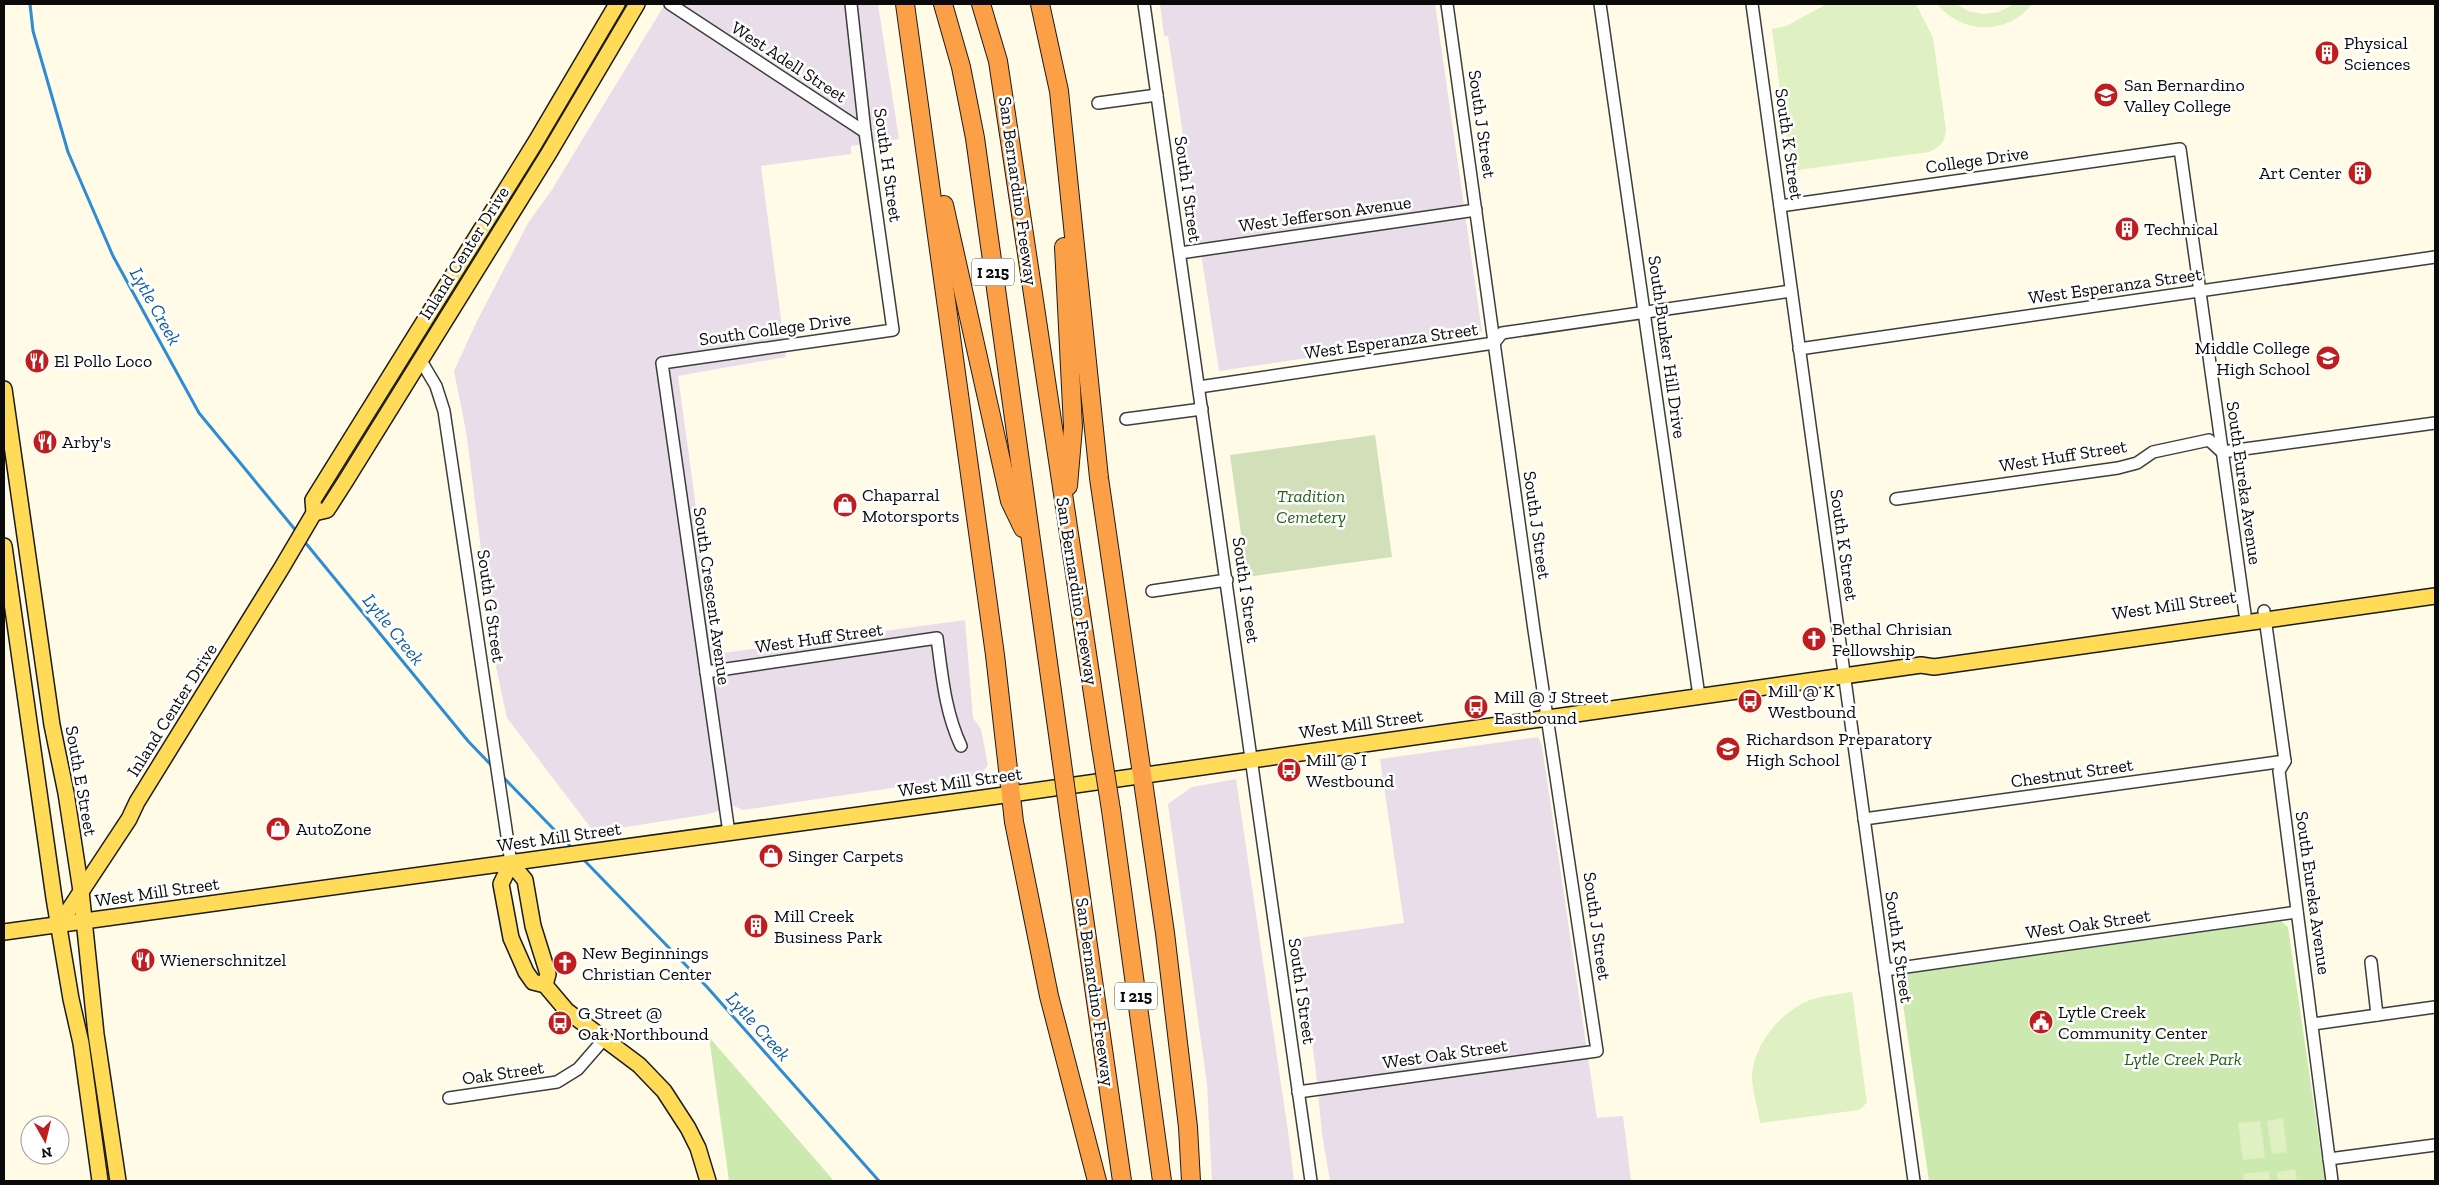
<svg xmlns="http://www.w3.org/2000/svg" width="2439" height="1185" font-family="'Zilla Slab',serif">
<style>
.industrial{fill:#e9ddea}
.green{fill:#cceab0}
.cemetery{fill:#d2e0b9}
.pitch{fill:#dff1c2}
.lines{fill:none;stroke-linecap:round;stroke-linejoin:round}
.stream{stroke:#2d8cd4;stroke-width:3}
.minor-casing{stroke:#3d3d3d;stroke-width:14}
.major-casing{stroke:#1b1b1b;stroke-width:18}
.highway-casing{stroke:#1b1b1b;stroke-width:20}
.minor{stroke:#fff;stroke-width:11}
.major{stroke:#ffdb57;stroke-width:15}
.highway{stroke:#fca048;stroke-width:18}
.highway-bridge-casing{stroke:#1b1b1b;stroke-width:20;stroke-linecap:butt}
.highway-bridge{stroke:#fca048;stroke-width:18}
.labels{text-anchor:middle;stroke-width:5;stroke-linejoin:round;paint-order:stroke}
.shield{fill:#fff;stroke:#545454;stroke-width:1}
.shield-label{font-size:16px;font-weight:bold;fill:#0a0a0a}
.poi-label{font-size:18px;fill:#0a0a0a;stroke:#fff;text-anchor:start}
.street-label{font-size:18px;fill:#0a0a0a;stroke:#fff}
.park-label{font-size:18px;font-style:italic;fill:#266419;stroke:#fff}
.water-label{font-size:19px;font-style:italic;fill:#0f5ca1;stroke:#fff}
</style>
<rect width="100%" height="100%" fill="#fffbe7"/>
<g class="industrial">
<polygon points="665,4 878,4 899,139 851,146 851,154 761,166 786,357 678,376 716,654 965,620 973,718 981,729 988,765 980,775 743,810 734,806 709,814 594,832 507,718 496,667 466,431 454,371 477,321 528,223 551,191"/>
<polygon points="1160,4 1435,4 1482,332 1219,371 1168,36 1164,36"/>
<polygon points="1538,737 1542,746 1597,1118 1623,1116 1631,1181 1330,1181 1322,1134 1316,1072 1298,938 1404,923 1380,759"/>
<polygon points="1236,779 1289,1138 1294,1181 1212,1181 1207,1084 1168,804 1192,787"/>
</g>
<g class="green">
<polygon points="2281,921 2288,927 2325,1181 1929,1181 1900,984 1906,974"/>
<polygon points="709,1037 834,1181 729,1181"/>
</g>
<polygon class="cemetery" points="1375,435 1392,557 1247,577 1230,455"/>
<g class="pitch">
<path d="M1827 4H1916L1933 38 1946 130C1945 142 1940 147 1929 152L1791 171 1772 29 1786 26Z"/>
<path d="M1937 4H1956L1968 11 1983 14 1999 12 2014 4H2032C2008 36 1961 34 1937 4Z"/>
<path d="M1852 992 1867 1103 1859 1110 1760 1123C1758 1108 1752 1091 1752 1077 1753 1043 1785 1006 1817 998 1828 995 1840 994 1852 992Z"/>
<polygon points="2283,1118 2287,1152 2272,1154 2267,1121"/>
<polygon points="2260,1121 2265,1157 2243,1160 2238,1123"/>
<polygon points="2295,1169 2297,1181 2278,1181 2277,1172"/>
<polygon points="2269,1171 2270,1181 2244,1181 2243,1174"/>
</g>
<g class="lines">
<g class="stream">
<polyline points="30,4 33,31 68,152 113,256 199,413 297,532"/>
<polyline points="304,541 468,741 492,766"/>
<polyline points="502,776 572,848"/>
<polyline points="582,858 707,987 879,1181"/>
</g>
<defs>
<g id="minor">
<polyline points="670,4 865,132"/>
<polyline points="1144,4 1311,1181"/>
<polyline points="1600,4 1699,696"/>
<polyline points="1752,4 1914,1181"/>
<polyline points="1098,103 1157,95"/>
<polyline points="1780,206 2180,149 2245,614"/>
<polyline points="1180,253 1476,210"/>
<polyline points="1799,349 2435,257"/>
<polyline points="420,359 436,386 444,411 511,863"/>
<polyline points="1199,387 1494,343 1502,333 1791,291"/>
<polyline points="1126,419 1202,409"/>
<polyline points="1896,499 2118,468 2137,463 2153,452 2209,440 2222,452 2435,423"/>
<polyline points="1152,591 1227,580"/>
<polyline points="2264,611 2285,761 2279,771 2332,1181"/>
<path d="M706 672 937 638C942 675 945 712 961 746"/>
<polyline points="1864,819 2285,761"/>
<polyline points="729,833 662,363 893,330 865,132 851,4"/>
<polyline points="2371,962 2377,1015"/>
<polyline points="1885,970 2297,912"/>
<polyline points="2313,1024 2435,1007"/>
<polyline points="1298,1092 1597,1051 1534,630 1447,4"/>
<polyline points="449,1098 557,1082 578,1069 605,1038"/>
<polyline points="2329,1159 2435,1145"/>
</g>
<g id="major">
<polyline points="4,389 52,725 66,793 81,891 96,1034 118,1181"/>
<polyline points="314,513 327,510 345,482 549,153 637,4"/>
<polyline points="4,546 54,898 71,999 81,1043 100,1181"/>
<polyline points="511,863 501,884 511,938 526,972 533,982 545,985 567,1011 639,1065 664,1091 688,1128 698,1148 708,1181"/>
<polyline points="511,863 525,880 533,926 548,974 545,985"/>
<polyline points="59,925 129,819 137,802 281,569 314,513 313,500 535,143 617,4"/>
<polyline points="4,932 1012,794 1921,665 1934,667 2435,596"/>
</g>
<g id="highway">
<polyline points="905,4 995,655 1014,822 1049,996 1097,1181"/>
<polyline points="943,4 961,67 975,138 1061,756"/>
<polyline points="981,4 998,61 1101,747"/>
<polyline points="1040,4 1059,91 1099,478 1165,933 1188,1127 1191,1181"/>
<polyline points="944,205 1010,501 1023,528"/>
<polyline points="1064,247 1073,427 1068,486"/>
<polyline points="1111,810 1162,1181"/>
<polyline points="1069,814 1122,1181"/>
</g>
</defs>
<use href="#minor" class="minor-casing"/>
<use href="#major" class="major-casing"/>
<use href="#highway" class="highway-casing"/>
<use href="#minor" class="minor"/>
<use href="#major" class="major"/>
<use href="#highway" class="highway"/>
<defs>
<g id="highway-bridge">
<polyline points="1101,747 1111,810"/>
<polyline points="1061,756 1069,814"/>
</g>
</defs>
<use href="#highway-bridge" class="highway-bridge-casing"/>
<use href="#highway-bridge" class="highway-bridge"/>
</g>
<defs>
<symbol id="building-disc" viewBox="-11 -11 22 22"><circle r="9.5" fill="#c01d1f" stroke="#fff"/><path d="M-4-6H4V6H1V3H-1V6H-4ZM-2.5-4.3h1.7v1.8h-1.7ZM.8-4.3h1.7v1.8H.8ZM-2.5-1h1.7V.8h-1.7ZM.8-1h1.7V.8H.8Z" fill="#fff"/></symbol>
<symbol id="university-disc" viewBox="-11 -11 22 22"><circle r="9.5" fill="#c01d1f" stroke="#fff"/><path d="M0-5L7-2L0 1L-7-2ZM-4 1L0 2.5L4 1V4Q0 6-4 4Z" fill="#fff"/></symbol>
<symbol id="school-disc" viewBox="-11 -11 22 22"><circle r="9.5" fill="#c01d1f" stroke="#fff"/><path d="M0-5L7-2L0 1L-7-2ZM-4 1L0 2.5L4 1V4Q0 6-4 4Z" fill="#fff"/></symbol>
<symbol id="restaurant-disc" viewBox="-11 -11 22 22"><circle r="9.5" fill="#c01d1f" stroke="#fff"/><path d="M-5-6h1v4h1v-4h1v4h1v-4h1v5L-1.5 .5V6h-2V.5L-5-1ZM5-6V6H3V1.5H1.5Q1.5-4 5-6Z" fill="#fff"/></symbol>
<symbol id="shop-disc" viewBox="-11 -11 22 22"><circle r="9.5" fill="#c01d1f" stroke="#fff"/><path d="M-5-2.5h2.3a2.7 3.5 0 0 1 5.4 0H5L5.5 6h-11ZM-1.5-2.5h3a1.5 2.3 0 0 0-3 0Z" fill="#fff"/></symbol>
<symbol id="church-disc" viewBox="-11 -11 22 22"><circle r="9.5" fill="#c01d1f" stroke="#fff"/><path d="M-1.2-6h2.4v3.5h3.3v2.4h-3.3V6h-2.4V-.1h-3.3v-2.4h3.3Z" fill="#fff"/></symbol>
<symbol id="bus-disc" viewBox="-11 -11 22 22"><circle r="9.5" fill="#c01d1f" stroke="#fff"/><path d="M-5-6H5V4H4V6H2V4H-2V6H-4V4H-5ZM-3.5-4V0h7V-4ZM-3.5 1.2v1.5H-2V1.2ZM2 1.2v1.5H3.5V1.2Z" fill="#fff"/></symbol>
<symbol id="civic-disc" viewBox="-11 -11 22 22"><circle r="9.5" fill="#c01d1f" stroke="#fff"/><path d="M-.6-6.5H3V-4.5H.6V-3L4-1V1h2V6H-6V1h2V-1L-.6-3ZM-1.2 2.5V6h2.4V2.5Z" fill="#fff"/></symbol>
</defs>
<g fill-rule="evenodd">
<use href="#building-disc" x="2313" y="39" width="28" height="28"/>
<use href="#university-disc" x="2092" y="81" width="28" height="28"/>
<use href="#building-disc" x="2346" y="159" width="28" height="28"/>
<use href="#building-disc" x="2113" y="215" width="28" height="28"/>
<use href="#school-disc" x="2314" y="344" width="28" height="28"/>
<use href="#restaurant-disc" x="23" y="347" width="28" height="28"/>
<use href="#restaurant-disc" x="31" y="428" width="28" height="28"/>
<use href="#shop-disc" x="831" y="491" width="28" height="28"/>
<use href="#church-disc" x="1800" y="625" width="28" height="28"/>
<use href="#bus-disc" x="1736" y="687" width="28" height="28"/>
<use href="#bus-disc" x="1462" y="693" width="28" height="28"/>
<use href="#school-disc" x="1714" y="735" width="28" height="28"/>
<use href="#bus-disc" x="1275" y="756" width="28" height="28"/>
<use href="#shop-disc" x="264" y="815" width="28" height="28"/>
<use href="#shop-disc" x="757" y="842" width="28" height="28"/>
<use href="#building-disc" x="742" y="912" width="28" height="28"/>
<use href="#restaurant-disc" x="129" y="946" width="28" height="28"/>
<use href="#church-disc" x="551" y="949" width="28" height="28"/>
<use href="#civic-disc" x="2027" y="1008" width="28" height="28"/>
<use href="#bus-disc" x="546" y="1009" width="28" height="28"/>
</g>
<g class="labels">
<g class="shield">
<rect x="972" y="258.5" width="42" height="27" rx="4"/>
<rect x="1115" y="982.5" width="42" height="27" rx="4"/>
</g>
<g class="shield-label">
<text x="993" y="278">I 215</text>
<text x="1136" y="1002">I 215</text>
</g>
<g class="poi-label">
<text x="2344" y="49">Physical<tspan x="2344" dy="21">Sciences</tspan></text>
<text x="2124" y="91">San Bernardino<tspan x="2124" dy="21">Valley College</tspan></text>
<text x="2342" y="179" text-anchor="end">Art Center</text>
<text x="2144" y="235">Technical</text>
<text x="2310" y="354" text-anchor="end">Middle College<tspan x="2310" dy="21">High School</tspan></text>
<text x="54" y="367">El Pollo Loco</text>
<text x="62" y="448">Arby's</text>
<text x="862" y="501">Chaparral<tspan x="862" dy="21">Motorsports</tspan></text>
<text x="1832" y="635">Bethal Chrisian<tspan x="1832" dy="21">Fellowship</tspan></text>
<text x="1768" y="697">Mill @ K<tspan x="1768" dy="21">Westbound</tspan></text>
<text x="1494" y="703">Mill @ J Street<tspan x="1494" dy="21">Eastbound</tspan></text>
<text x="1746" y="745">Richardson Preparatory<tspan x="1746" dy="21">High School</tspan></text>
<text x="1306" y="766">Mill @ I<tspan x="1306" dy="21">Westbound</tspan></text>
<text x="296" y="835">AutoZone</text>
<text x="788" y="862">Singer Carpets</text>
<text x="774" y="922">Mill Creek<tspan x="774" dy="21">Business Park</tspan></text>
<text x="582" y="959">New Beginnings<tspan x="582" dy="21">Christian Center</tspan></text>
<text x="160" y="966">Wienerschnitzel</text>
<text x="2058" y="1018">Lytle Creek<tspan x="2058" dy="21">Community Center</tspan></text>
<text x="578" y="1019">G Street @<tspan x="578" dy="21">Oak Northbound</tspan></text>
</g>
<g class="street-label">
<text transform="translate(789 62) rotate(33)" y="6">West Adell Street</text>
<text transform="translate(1482 124) rotate(82)" y="6">South J Street</text>
<text transform="translate(1789 144) rotate(82)" y="6">South K Street</text>
<text transform="translate(1977 160) rotate(-8)" y="6">College Drive</text>
<text transform="translate(888 165) rotate(82)" y="6">South H Street</text>
<text transform="translate(1188 189) rotate(82)" y="6">South I Street</text>
<text transform="translate(1018 191) rotate(82)" y="6">San Bernardino Freeway</text>
<text transform="translate(1325 214) rotate(-8)" y="6">West Jefferson Avenue</text>
<text transform="translate(464 253) rotate(-58)" y="6">Inland Center Drive</text>
<text transform="translate(2115 286) rotate(-8)" y="6">West Esperanza Street</text>
<text transform="translate(775 329) rotate(-8)" y="6">South College Drive</text>
<text transform="translate(1391 341) rotate(-8)" y="6">West Esperanza Street</text>
<text transform="translate(1667 347) rotate(82)" y="6">South Bunker Hill Drive</text>
<text transform="translate(2063 456) rotate(-9)" y="6">West Huff Street</text>
<text transform="translate(2244 483) rotate(82)" y="6">South Eureka Avenue</text>
<text transform="translate(1537 525) rotate(82)" y="6">South J Street</text>
<text transform="translate(1844 545) rotate(82)" y="6">South K Street</text>
<text transform="translate(1246 590) rotate(82)" y="6">South I Street</text>
<text transform="translate(1077 591) rotate(81)" y="6">San Bernardino Freeway</text>
<text transform="translate(712 596) rotate(82)" y="6">South Crescent Avenue</text>
<text transform="translate(2174 605) rotate(-8)" y="6">West Mill Street</text>
<text transform="translate(491 606) rotate(82)" y="6">South G Street</text>
<text transform="translate(819 638) rotate(-8)" y="6">West Huff Street</text>
<text transform="translate(172 710) rotate(-58)" y="6">Inland Center Drive</text>
<text transform="translate(1361 724) rotate(-8)" y="6">West Mill Street</text>
<text transform="translate(2072 773) rotate(-8)" y="6">Chestnut Street</text>
<text transform="translate(81 781) rotate(80)" y="6">South E Street</text>
<text transform="translate(960 782) rotate(-8)" y="6">West Mill Street</text>
<text transform="translate(559 837) rotate(-8)" y="6">West Mill Street</text>
<text transform="translate(157 892) rotate(-8)" y="6">West Mill Street</text>
<text transform="translate(2313 893) rotate(82)" y="6">South Eureka Avenue</text>
<text transform="translate(2088 924) rotate(-8)" y="6">West Oak Street</text>
<text transform="translate(1597 926) rotate(82)" y="6">South J Street</text>
<text transform="translate(1899 947) rotate(82)" y="6">South K Street</text>
<text transform="translate(1302 991) rotate(82)" y="6">South I Street</text>
<text transform="translate(1095 992) rotate(82)" y="6">San Bernardino Freeway</text>
<text transform="translate(1445 1054) rotate(-8)" y="6">West Oak Street</text>
<text transform="translate(503 1073) rotate(-8)" y="6">Oak Street</text>
</g>
<g class="park-label">
<text x="1311" y="502">Tradition<tspan x="1311" dy="21">Cemetery</tspan></text>
<text x="2183" y="1065">Lytle Creek Park</text>
</g>
<g class="water-label">
<text transform="translate(156 306) rotate(61)" y="7">Lytle Creek</text>
<text transform="translate(394 629) rotate(51)" y="7">Lytle Creek</text>
<text transform="translate(759 1026) rotate(48)" y="7">Lytle Creek</text>
</g>
</g>
<rect width="2439" height="1185" fill="none" stroke="#0a0a0a" stroke-width="10"/>
<g transform="translate(45 1140) rotate(172)"><circle r="24" fill="#ffffff" stroke="#9d9d9d"/>
<path d="M0-4L9 19L0 12L-9 19Z" fill="#c01d1f"/>
<text y="-8" font-size="14" font-weight="bold" text-anchor="middle" fill="#0a0a0a">N</text>
</g>
</svg>
